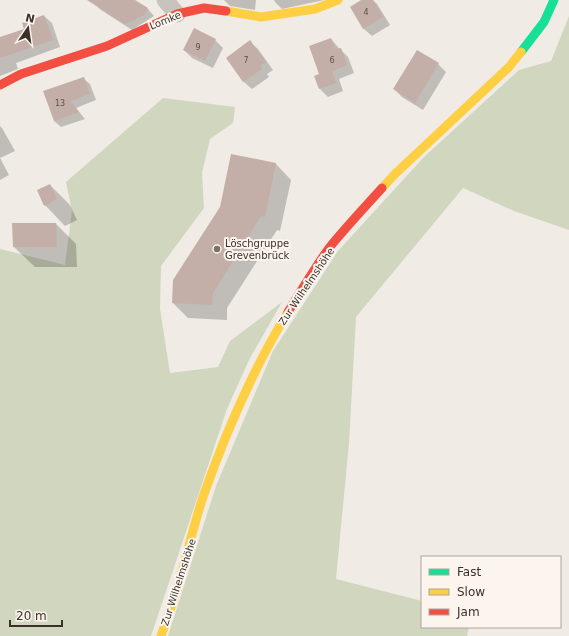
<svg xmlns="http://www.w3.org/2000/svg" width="569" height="636" font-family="'DejaVu Sans',sans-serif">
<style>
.green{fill:#d1d6bf}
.shadow{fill:#0003}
.building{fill:#c3afa7}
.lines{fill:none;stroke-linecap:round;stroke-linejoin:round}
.street{stroke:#c9c3be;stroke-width:17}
.fast{stroke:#16e098;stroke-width:9}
.slow{stroke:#ffcf43;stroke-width:9}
.jam{stroke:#f24e42;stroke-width:9}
.poi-dot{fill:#7a716c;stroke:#fbf5ee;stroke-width:1.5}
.labels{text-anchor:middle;stroke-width:4;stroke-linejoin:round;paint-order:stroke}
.number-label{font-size:8px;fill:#5d504a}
.street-label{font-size:10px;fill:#3b302b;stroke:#fbf5ee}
.poi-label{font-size:10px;fill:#3b302b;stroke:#fbf5ee;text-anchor:start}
</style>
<rect width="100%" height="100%" fill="#f0ebe5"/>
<g class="green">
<polygon points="569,16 569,230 514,211 463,188 356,317 349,443 336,579 422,601 422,627 469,627 467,636 168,636 216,486 273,351 338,251 424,157 519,70 551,61"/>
<polygon points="163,98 235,107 233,123 210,139 202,173 204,208 161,266 160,309 170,373 218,367 230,341 282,302 250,358 227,409 151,636 0,636 0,249 65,265 72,211 66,182"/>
</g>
<g class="shadow">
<polygon points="97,0 133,0 148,9 154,16 132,30 101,10 94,4"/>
<polygon points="224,0 256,0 255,10 230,6"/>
<polygon points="274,0 324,0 282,9 275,2"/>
<polygon points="363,0 373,0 377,4 390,25 372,36 364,29 351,7"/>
<polygon points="44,16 52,23 60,47 16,63 18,69 0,76 0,38 25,29"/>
<polygon points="331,39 338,47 339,49 340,49 348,57 354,73 339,79 343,91 328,97 320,89 315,77 320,75"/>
<polygon points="215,40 223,48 213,68 192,58 184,50"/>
<polygon points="250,42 258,49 273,70 267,74 269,77 252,89 244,82 227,58"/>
<polygon points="438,64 446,72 423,110 402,97 394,89"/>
<polygon points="83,78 90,84 96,100 76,108 85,119 61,127 54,121"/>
<polygon points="0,126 2,128 15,151 0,158 9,175 0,180"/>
<polygon points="232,155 276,164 291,180 280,231 277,230 227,308 227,320 188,318 173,303 174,281 221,207"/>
<polygon points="50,185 70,205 77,220 65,226 45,205"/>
<polygon points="56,224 76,244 77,267 35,267 14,247"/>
</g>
<g class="building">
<polygon points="87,0 135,0 148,8 144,15 125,24"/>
<polygon points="361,0 373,0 383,17 363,29 350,7"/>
<polygon points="44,15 53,40 0,58 0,37 24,29 22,23"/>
<polygon points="194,28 216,39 205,61 183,50"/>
<polygon points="331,38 335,49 341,48 347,65 332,71 336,83 319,89 314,76 319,74 309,46"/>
<polygon points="250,40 266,62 260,66 262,69 243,82 226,58"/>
<polygon points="417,50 439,63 415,103 393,89"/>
<polygon points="84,77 90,94 71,101 79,112 54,121 43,91"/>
<polygon points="231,154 276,163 265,217 261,216 213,293 212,305 172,303 173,280 220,207"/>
<polygon points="50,184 57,199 44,206 37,190"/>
<polygon points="12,223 56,223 57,247 13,247"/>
</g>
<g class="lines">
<polyline class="street" points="165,0 177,14"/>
<polyline class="fast" points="521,52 544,22 554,0"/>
<g class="slow">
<polyline points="226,11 261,17 315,9 338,0"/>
<polyline points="382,188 395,174 509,67 521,52"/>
<path d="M161 636C166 622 171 607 176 593 186 560 193 526 204 494 226 432 253 369 288 312"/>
</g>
<g class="jam">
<polyline points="0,85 21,74 107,46 177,14 204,8 226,11"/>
<path d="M288 312C301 291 314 269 329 248 346 227 364 208 382 188"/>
</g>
</g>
<circle class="poi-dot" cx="217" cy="249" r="4"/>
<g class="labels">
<g class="number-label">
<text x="366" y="15">4</text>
<text x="198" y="50">9</text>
<text x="246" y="63">7</text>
<text x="332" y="63">6</text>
<text x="60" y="106">13</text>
</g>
<g class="street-label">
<text transform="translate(165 20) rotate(-22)" y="4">Lomke</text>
<text transform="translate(306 286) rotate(-56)" y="4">Zur Wilhelmshöhe</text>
<text transform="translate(178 582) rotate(-72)" y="4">Zur Wilhelmshöhe</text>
</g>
<g class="poi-label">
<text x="225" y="247">Löschgruppe<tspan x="225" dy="12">Grevenbrück</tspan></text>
</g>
</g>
<rect x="421" y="556" width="140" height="72" fill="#fbf5ee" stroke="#aea6a0"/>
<rect x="429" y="569" width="20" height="6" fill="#16e098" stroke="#aea6a0"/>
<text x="457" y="576" font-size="12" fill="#3b302b">Fast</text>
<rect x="429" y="589" width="20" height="6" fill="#ffcf43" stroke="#aea6a0"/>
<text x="457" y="596" font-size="12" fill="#3b302b">Slow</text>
<rect x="429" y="609" width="20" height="6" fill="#f24e42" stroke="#aea6a0"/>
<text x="457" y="616" font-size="12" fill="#3b302b">Jam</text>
<g transform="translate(28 28) rotate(13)" stroke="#fbf5ee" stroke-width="3" paint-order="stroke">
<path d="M0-3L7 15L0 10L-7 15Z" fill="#3b302b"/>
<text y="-6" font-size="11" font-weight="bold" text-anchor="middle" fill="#3b302b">N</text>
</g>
<path d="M10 620v6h52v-6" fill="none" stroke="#3b302b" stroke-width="2"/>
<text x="16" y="620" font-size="12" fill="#3b302b" stroke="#fbf5ee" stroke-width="3" paint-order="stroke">20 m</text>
</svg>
